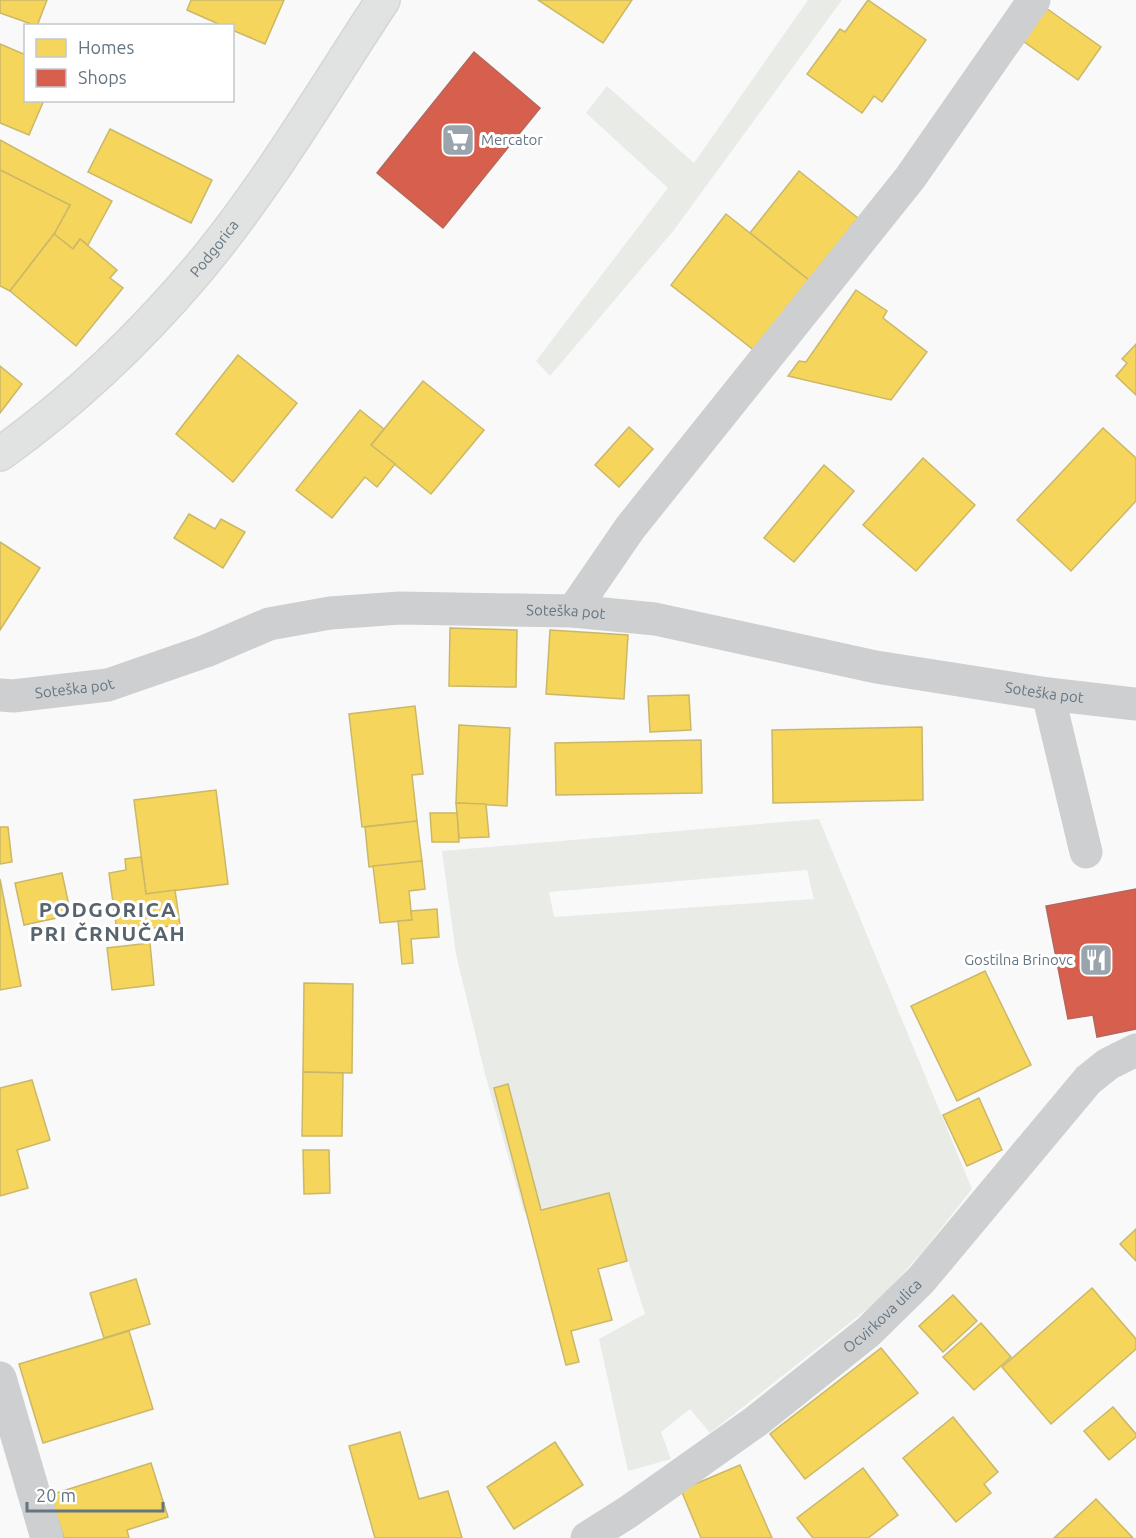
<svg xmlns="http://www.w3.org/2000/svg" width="1136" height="1538" font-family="Ubuntu,sans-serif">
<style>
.green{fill:#e8ebe6;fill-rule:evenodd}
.homes{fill:#f6d55c;stroke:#cab868;stroke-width:1.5}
.shops{fill:#d6604d;stroke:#b4675d;stroke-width:1.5}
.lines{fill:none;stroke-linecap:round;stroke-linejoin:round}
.secondary-casing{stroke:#d5d6d7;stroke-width:36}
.street{stroke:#cecfd0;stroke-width:33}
.secondary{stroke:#e1e2e2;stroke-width:33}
.labels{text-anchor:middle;stroke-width:6;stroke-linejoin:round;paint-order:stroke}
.poi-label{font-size:15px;fill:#657683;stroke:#fff;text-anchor:start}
.street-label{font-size:15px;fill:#657683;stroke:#fff}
.district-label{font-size:21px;font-weight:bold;letter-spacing:1.5px;fill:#57646e;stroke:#fff}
</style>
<rect width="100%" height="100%" fill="#f9f9f9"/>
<g class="green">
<polygon points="808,0 842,0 674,230 550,376 536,361 668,188 586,113 607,86 694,163"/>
<path d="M819 819 972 1189 924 1250 880 1299 710 1433 690 1409 661 1432 671 1459 628 1471 599 1339 645 1314 607 1194 524 1212 485 1074 456 954 442 851ZM807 870 814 899 554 917 549 892Z"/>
</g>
<g class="homes">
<polygon points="0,0 47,0 37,26 0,13"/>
<polygon points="191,0 284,0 265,44 232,30 232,26 223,26 187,10"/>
<polygon points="538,0 632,0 603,43"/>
<polygon points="868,0 926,40 882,102 874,96 862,113 807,74 840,29 845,32"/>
<polygon points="1046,8 1101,47 1078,80 1023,41"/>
<polygon points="0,44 26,55 26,100 44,100 29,135 0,123"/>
<polygon points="110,129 212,180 191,223 88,172"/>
<polygon points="0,140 112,201 88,245 80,239 73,249 54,234 70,205 0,170"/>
<polygon points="0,170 70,205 54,234 10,291 0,286"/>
<polygon points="799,171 858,218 809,280 750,233"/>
<polygon points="726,214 815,285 760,355 671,285"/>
<polygon points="54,234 73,249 80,239 117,270 110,278 123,288 76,346 10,291"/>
<polygon points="856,290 887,311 883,318 927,352 891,400 788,376 799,361 806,362"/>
<polygon points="1136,344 1136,395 1116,376 1127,363 1122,359"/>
<polygon points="238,355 297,403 233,482 176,434"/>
<polygon points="0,366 22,384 0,413"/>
<polygon points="423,381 484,430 431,494 371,445"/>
<polygon points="360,410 384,429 371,445 395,464 377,487 365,477 332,518 296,490"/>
<polygon points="629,427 653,449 619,487 595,465"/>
<polygon points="1103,428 1136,458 1136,501 1071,571 1017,520"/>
<polygon points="923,458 975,505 916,571 863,525"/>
<polygon points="824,465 854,491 794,562 764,538"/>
<polygon points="189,514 215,529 221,519 245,532 223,568 174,538"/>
<polygon points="0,542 40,568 0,630"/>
<polygon points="450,628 517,630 516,687 449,686"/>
<polygon points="550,630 628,635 624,699 546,694"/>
<polygon points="689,695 691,730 650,732 648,696"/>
<polygon points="415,706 423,774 412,775 417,821 362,827 349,714"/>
<polygon points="459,725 510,728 507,806 456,803"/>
<polygon points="922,727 923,800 773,803 772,730"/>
<polygon points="701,740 702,793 556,795 555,743"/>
<polygon points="216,790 228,884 146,894 134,800"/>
<polygon points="456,803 486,804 489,837 459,838"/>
<polygon points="430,813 457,813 459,842 432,842"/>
<polygon points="417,821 422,861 369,867 365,827"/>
<polygon points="0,827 8,827 12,862 0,864"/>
<polygon points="141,857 146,894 175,890 180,925 117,932 109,873 126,870 125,859"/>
<polygon points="422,861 425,889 409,891 412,920 380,923 373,866"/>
<polygon points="62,873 71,915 24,925 15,883"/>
<polygon points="0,879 21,986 0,990"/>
<polygon points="437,909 439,937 411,939 413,963 402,964 398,921 412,920 411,911"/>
<polygon points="150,943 154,985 112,990 107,948"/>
<polygon points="985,971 1031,1065 957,1101 911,1006"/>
<polygon points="304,983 353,984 352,1073 303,1072"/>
<polygon points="303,1072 343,1073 342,1136 302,1136"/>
<polygon points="32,1080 50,1140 17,1150 28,1188 0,1196 0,1088"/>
<polygon points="508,1084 541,1210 609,1193 627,1261 598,1269 612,1320 571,1331 579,1362 566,1365 494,1088"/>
<polygon points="979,1098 1002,1150 967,1166 943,1115"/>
<polygon points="303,1150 329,1150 330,1193 304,1194"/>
<polygon points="1136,1229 1136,1261 1120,1244"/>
<polygon points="136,1279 150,1324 104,1338 90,1293"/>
<polygon points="1092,1288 1136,1339 1136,1349 1051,1424 1002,1367"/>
<polygon points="953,1295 977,1321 943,1352 919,1326"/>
<polygon points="981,1323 1011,1357 974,1390 943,1357"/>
<polygon points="129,1331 153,1409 43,1443 19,1364"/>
<polygon points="881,1348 918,1393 805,1479 770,1434"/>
<polygon points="1113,1407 1136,1434 1136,1437 1109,1460 1084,1431"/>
<polygon points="953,1417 998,1472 984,1484 991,1493 956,1522 903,1458"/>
<polygon points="400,1432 419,1499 448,1491 462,1538 375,1538 349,1446"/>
<polygon points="555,1442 583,1485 514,1529 487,1487"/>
<polygon points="151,1463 168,1517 127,1530 129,1538 64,1538 50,1495"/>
<polygon points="740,1465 772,1538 701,1538 681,1490"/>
<polygon points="863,1468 898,1515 868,1538 813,1538 797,1518"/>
<polygon points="1096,1499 1133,1538 1054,1538"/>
</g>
<g class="shops">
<polygon points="474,52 540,108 443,228 377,173"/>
<polygon points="1136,889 1136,1029 1097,1037 1093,1015 1068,1019 1046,906"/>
</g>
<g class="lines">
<defs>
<g id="secondary">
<path id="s3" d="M0 454C71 403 137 341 194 274 264 192 323 91 383 0"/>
</g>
</defs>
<use href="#secondary" class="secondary-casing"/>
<g class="street">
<polyline points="573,611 630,528 910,178 1034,0"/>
<polyline points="1048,694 1086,852"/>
<path id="s1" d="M0 695 13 696 108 685 206 651 269 624 330 613 400 608 573 611 655 619 876 667 1048 694 1136 704"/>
<polyline points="0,1378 47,1538"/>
<path id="s2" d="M587 1538 628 1512 755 1422 868 1332 921 1280 1088 1080 1108 1064 1136 1050"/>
</g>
<use href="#secondary" class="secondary"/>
</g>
<defs>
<symbol id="supermarket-square" viewBox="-11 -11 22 22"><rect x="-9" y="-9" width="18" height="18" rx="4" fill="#99a4ac" stroke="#fff"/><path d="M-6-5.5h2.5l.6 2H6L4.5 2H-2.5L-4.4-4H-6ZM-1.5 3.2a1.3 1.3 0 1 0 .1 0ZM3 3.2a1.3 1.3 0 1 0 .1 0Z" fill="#fff"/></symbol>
<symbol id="restaurant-square" viewBox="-11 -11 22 22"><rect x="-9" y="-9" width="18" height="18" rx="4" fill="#99a4ac" stroke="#fff"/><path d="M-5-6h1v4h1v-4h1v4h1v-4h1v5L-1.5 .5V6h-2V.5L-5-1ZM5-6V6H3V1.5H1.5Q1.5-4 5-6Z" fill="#fff"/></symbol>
</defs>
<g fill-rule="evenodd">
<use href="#supermarket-square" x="439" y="121" width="38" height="38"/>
<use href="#restaurant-square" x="1077" y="941" width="38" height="38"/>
</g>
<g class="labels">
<g class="poi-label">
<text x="481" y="145">Mercator</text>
<text x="1073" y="965" text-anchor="end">Gostilna Brinovc</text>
</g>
<g class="street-label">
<text dy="5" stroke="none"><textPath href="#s3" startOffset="298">Podgorica</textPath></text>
<text dy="5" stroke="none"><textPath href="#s1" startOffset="579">Soteška pot</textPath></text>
<text dy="5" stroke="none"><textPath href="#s1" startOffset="75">Soteška pot</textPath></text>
<text dy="5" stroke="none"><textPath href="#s1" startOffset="1065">Soteška pot</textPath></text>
<text dy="5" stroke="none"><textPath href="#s2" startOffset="370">Ocvirkova ulica</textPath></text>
</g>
<g class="district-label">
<text x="108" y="917">PODGORICA<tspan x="108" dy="24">PRI ČRNUČAH</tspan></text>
</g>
</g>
<rect x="24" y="24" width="210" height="78" fill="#ffffff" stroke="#c1c8cd" stroke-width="1.5"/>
<rect x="36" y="39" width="30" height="18" fill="#f6d55c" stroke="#c1c8cd" stroke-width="1.5"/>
<text x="78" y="54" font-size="18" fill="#657683">Homes</text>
<rect x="36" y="69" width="30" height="18" fill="#d6604d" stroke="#c1c8cd" stroke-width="1.5"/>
<text x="78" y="84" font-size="18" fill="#657683">Shops</text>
<path d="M27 1502v9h136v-9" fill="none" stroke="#657683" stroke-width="3"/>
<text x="36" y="1502" font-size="18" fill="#657683" stroke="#ffffff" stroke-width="4.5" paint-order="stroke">20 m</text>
</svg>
